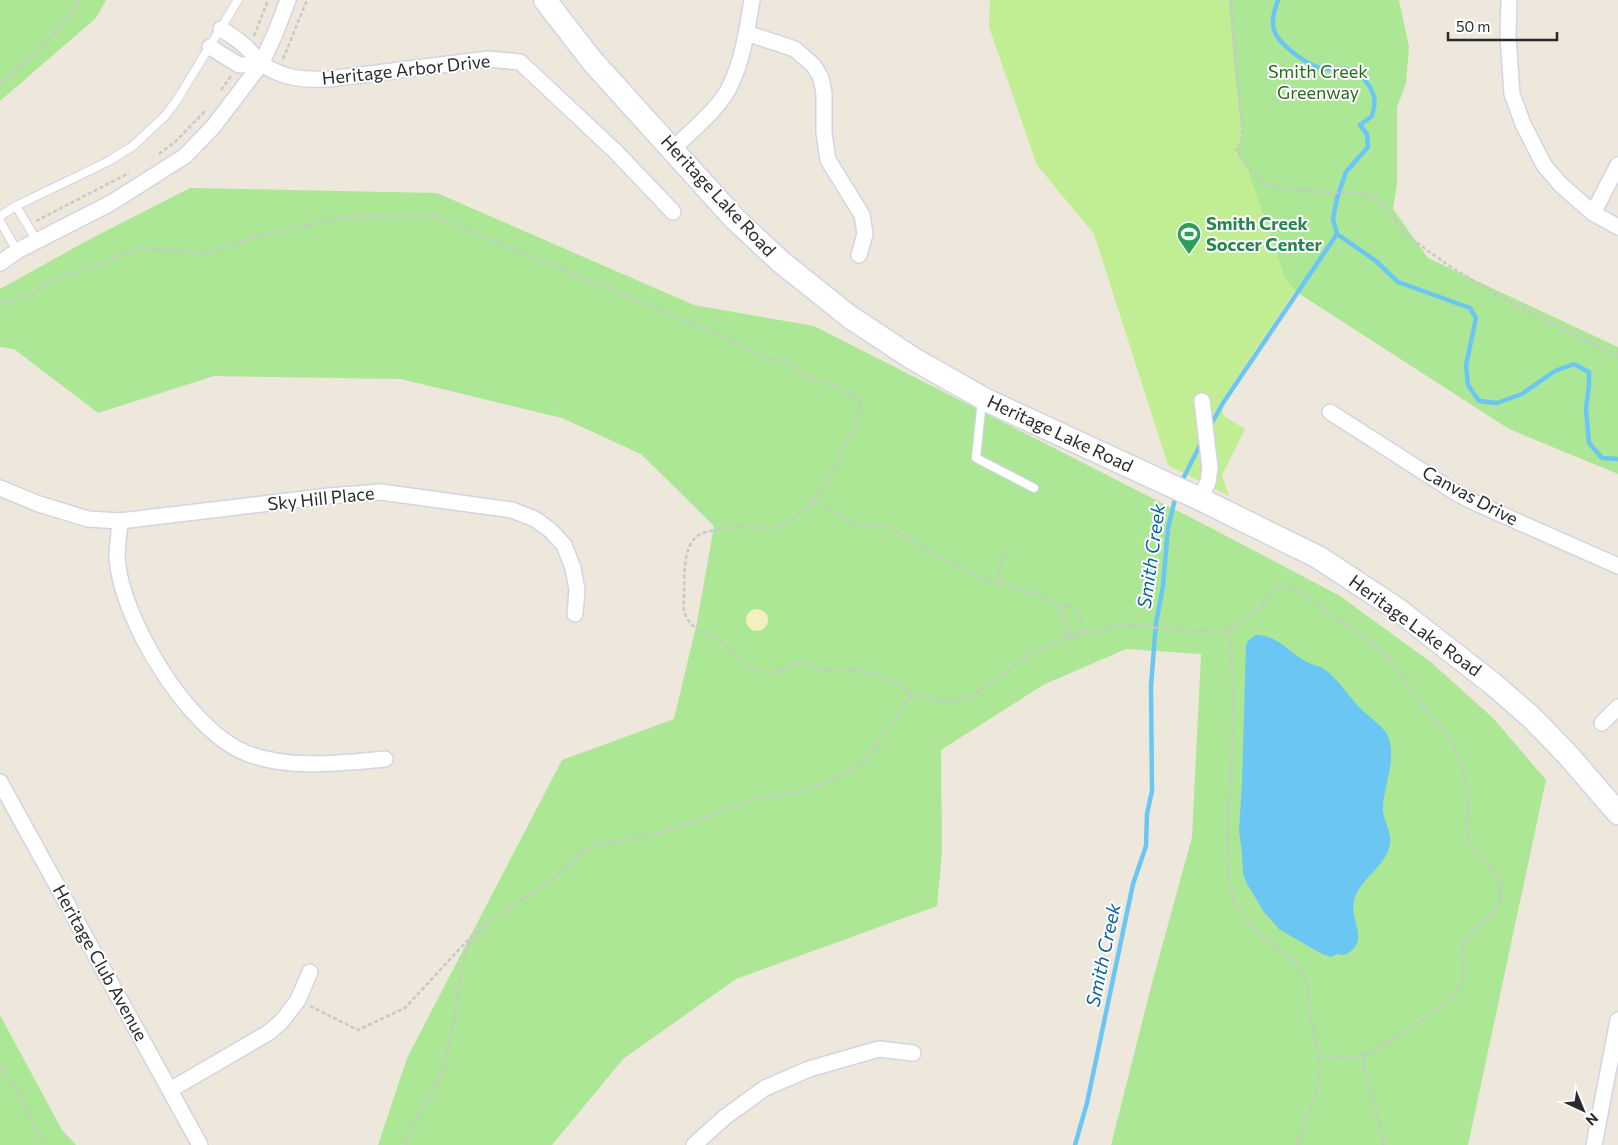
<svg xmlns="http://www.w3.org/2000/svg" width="1618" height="1145" font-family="Commissioner,sans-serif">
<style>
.green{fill:#ace796}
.sand{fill:#f4efbe}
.pitch{fill:#c1ee92}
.water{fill:#6bc6f4}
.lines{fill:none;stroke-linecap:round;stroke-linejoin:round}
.stream{stroke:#6bc6f4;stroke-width:4.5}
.service-casing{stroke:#d2d4e4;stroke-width:10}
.minor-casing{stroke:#d2d4e4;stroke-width:18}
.secondary-casing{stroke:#d2d4e4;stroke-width:25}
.path{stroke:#c8c8c8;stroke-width:2.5;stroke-dasharray:4 2.5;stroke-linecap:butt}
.service{stroke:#fff;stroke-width:8}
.minor{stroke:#fff;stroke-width:15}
.secondary{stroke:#fff;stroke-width:22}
.labels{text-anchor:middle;stroke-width:4;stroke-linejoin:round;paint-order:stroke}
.street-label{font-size:18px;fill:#2b2b2b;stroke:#fff}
.park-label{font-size:18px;fill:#236c17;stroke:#fff}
.leisure-label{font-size:18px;font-weight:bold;fill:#27864d;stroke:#fff;text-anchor:start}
.water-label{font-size:19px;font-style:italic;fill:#0763a3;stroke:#fff}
</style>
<rect width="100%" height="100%" fill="#eee7dc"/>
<g class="green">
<polygon points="0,0 106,0 96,18 0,101"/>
<polygon points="1228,0 1399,0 1409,47 1406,83 1397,107 1397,184 1393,209 1428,258 1618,347 1618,474 1509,429 1295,291 1284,276 1246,166 1236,150 1241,142 1242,130 1236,89"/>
<polygon points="190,188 437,193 694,305 814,326 1215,530 1340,596 1432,663 1494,719 1546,780 1468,1145 1111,1145 1152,983 1192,837 1201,654 1126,649 1043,685 941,750 942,853 937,906 736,979 623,1059 552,1145 378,1145 407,1058 562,760 674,719 697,622 714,526 641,454 562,418 401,379 214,376 98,413 14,349 0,347 0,289 92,238"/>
<polygon points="0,1015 62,1130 76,1145 0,1145"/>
</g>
<circle class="sand" cx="757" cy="620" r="11"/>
<polygon class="pitch" points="990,0 1228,0 1236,89 1242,130 1241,142 1236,151 1246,165 1284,276 1295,291 1220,403 1224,416 1245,429 1222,475 1229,496 1168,465 1094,234 1037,165 989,27"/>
<path class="water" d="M1255 635C1276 634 1289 652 1305 661 1312 665 1322 666 1328 672 1341 683 1350 698 1361 709 1368 716 1385 728 1388 736 1397 759 1384 784 1383 807 1382 820 1392 831 1390 844 1386 867 1359 879 1354 901 1349 920 1372 943 1344 955L1337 954 1331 957 1320 953 1279 929 1264 912 1247 884 1243 874 1242 854 1239 830 1242 783 1246 645 1248 641Z"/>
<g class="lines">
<g class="stream">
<polyline points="1337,234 1376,261 1398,282 1470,308 1476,318 1466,365 1468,385 1479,401 1497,403 1522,394 1555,371 1574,364 1589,372 1589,385 1586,409 1589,443 1602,458 1618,459"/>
<path d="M1209 428 1223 403 1337 234 1333 219 1337 198 1346 172 1368 147 1367 134 1360 125 1372 116C1373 111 1376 103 1374 97 1372 87 1361 73 1350 70 1341 67 1330 71 1320 68 1306 64 1278 44 1274 30 1271 20 1275 9 1278 0"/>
<polyline points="1181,483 1202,441"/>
<polyline points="1075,1145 1087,1103 1133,884 1146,846 1147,814 1152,791 1151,686 1154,647 1156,623 1163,586 1168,528 1176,495"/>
</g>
<defs>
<g id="service">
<polyline points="16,206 37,241"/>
<polyline points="0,216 16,206 107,162 133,146 152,128 165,116 177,100 238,0"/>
<polyline points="0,221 17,251"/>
<polyline points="982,400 976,458 1034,488"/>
</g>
<g id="minor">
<polyline points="1509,0 1508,36 1512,94 1523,124 1544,165 1560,184 1593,213 1618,227"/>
<path d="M221 29C231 35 241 41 249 50 254 54 257 61 262 64 284 79 304 80 329 79L488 59 520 62 616 152 673 212"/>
<polyline points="746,33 795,49 814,66 821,78 824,93 824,133 828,160 862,215 865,234 859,255"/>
<polyline points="210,47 239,65 261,64"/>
<path d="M673 149C690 132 720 108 730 86 743 60 747 29 752 0"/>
<polyline points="1593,213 1618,165"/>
<polyline points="0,263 17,251 111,203 185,156 213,127 261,64 275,34 288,0"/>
<polyline points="1330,412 1458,494 1478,504 1618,566"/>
<polyline points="0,488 39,504 88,519 120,521 329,496 381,492 512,510 535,519 550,530 564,545 573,568 577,590 575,614"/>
<polyline points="1200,499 1208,482 1210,468 1202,401"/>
<path d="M120 521C119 534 117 547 117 559 122 620 188 730 246 753 289 770 341 763 385 759"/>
<polyline points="1602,723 1618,707"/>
<polyline points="0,782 200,1145"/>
<polyline points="170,1090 268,1033 282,1021 298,1000 310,972"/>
<polyline points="694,1145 725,1117 765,1088 809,1069 879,1049 913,1053"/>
<polyline points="1594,1145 1618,1020"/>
</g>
<polyline id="secondary" points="545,0 593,62 735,219 781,262 850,317 912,358 986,400 1200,499 1318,557 1397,609 1493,684 1531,717 1567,754 1618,813"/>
</defs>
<use href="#service" class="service-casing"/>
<use href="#minor" class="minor-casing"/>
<use href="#secondary" class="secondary-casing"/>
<g class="path">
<polyline points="1231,0 1242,130 1241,142 1236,150 1246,165 1266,184 1289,190 1369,194 1379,200 1406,235 1448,265 1495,294 1587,341 1618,355"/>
<polyline points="254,36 268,0"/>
<polyline points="283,59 307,0"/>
<path d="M0 84C28 58 59 32 80 0"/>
<polyline points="221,90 231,76"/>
<polyline points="159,154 176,141 206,110"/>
<polyline points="36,221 129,173"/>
<path d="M0 304 30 295 54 279 95 266 139 248 207 253 262 235 345 217 434 216 715 333 765 357 788 362 804 376 829 384 855 396 859 401 860 409C847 444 835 477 808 505 801 512 794 520 785 524 770 531 752 526 736 527 727 527 716 530 706 532 681 538 685 575 684 594 684 603 682 612 688 620 693 628 701 631 709 635 719 640 728 648 736 655 761 678 773 676 801 661L825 671 859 670 890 680 913 694 940 702 969 698 1030 654 1062 639 1122 624 1189 631H1227L1256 611 1279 587C1285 585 1294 589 1300 592 1311 598 1321 607 1330 614 1350 628 1374 642 1390 660 1402 674 1410 689 1421 703 1434 720 1450 735 1458 755 1462 767 1467 783 1468 795 1469 811 1464 825 1469 840 1476 859 1500 869 1501 891 1502 916 1471 925 1463 945 1458 956 1468 975 1459 989 1446 1007 1374 1056 1352 1058 1341 1058 1329 1056 1318 1055"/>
<polyline points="813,500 853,522 866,526 882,525 892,528 922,548 980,577 1042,596 1063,607"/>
<polyline points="999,582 999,571 1007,550"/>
<polyline points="1227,631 1231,643 1233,698 1232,754 1227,836 1229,881 1235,903 1248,923 1261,937 1292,959 1299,966 1308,984 1310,1015 1318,1055 1319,1067 1317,1089 1297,1145"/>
<path d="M1070 636 1060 611 1062 607C1085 604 1077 620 1084 633"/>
<polyline points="310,1006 358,1030 405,1008 478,929 482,927"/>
<polyline points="1363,1055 1365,1075 1375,1106 1384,1145"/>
<polyline points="0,1067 10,1079 45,1145"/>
<polyline points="405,1145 413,1127 443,1070 453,1026 464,957 468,947 486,924 532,893 561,872 587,849 595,845 652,835 685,825 753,799 792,794 838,778 862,763 868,757 913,694"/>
</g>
<use href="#service" class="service"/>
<use href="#minor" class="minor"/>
<use href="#secondary" class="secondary"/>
</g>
<defs>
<symbol id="stadium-pin" viewBox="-11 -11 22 30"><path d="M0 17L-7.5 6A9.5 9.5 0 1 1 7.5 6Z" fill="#2e9e5b" stroke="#fff"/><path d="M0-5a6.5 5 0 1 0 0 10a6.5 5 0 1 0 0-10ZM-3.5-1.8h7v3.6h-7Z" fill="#fff"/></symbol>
</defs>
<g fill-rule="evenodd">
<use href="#stadium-pin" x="1175" y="220" width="28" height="38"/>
</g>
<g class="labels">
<g class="street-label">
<text transform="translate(406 70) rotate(-6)" y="6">Heritage Arbor Drive</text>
<text transform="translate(718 196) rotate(47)" y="6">Heritage Lake Road</text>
<text transform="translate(1060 434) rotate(25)" y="6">Heritage Lake Road</text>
<text transform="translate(1470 496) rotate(28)" y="6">Canvas Drive</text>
<text transform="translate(321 499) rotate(-6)" y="6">Sky Hill Place</text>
<text transform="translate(1415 626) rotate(36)" y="6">Heritage Lake Road</text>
<text transform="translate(100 963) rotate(61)" y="6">Heritage Club Avenue</text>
</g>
<g class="park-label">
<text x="1318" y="78">Smith Creek<tspan x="1318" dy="21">Greenway</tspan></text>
</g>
<g class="leisure-label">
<text x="1206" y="230">Smith Creek<tspan x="1206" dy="21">Soccer Center</tspan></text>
</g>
<g class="water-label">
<text transform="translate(1151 556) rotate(-82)" y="7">Smith Creek</text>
<text transform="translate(1103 955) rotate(-78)" y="7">Smith Creek</text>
</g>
</g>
<g transform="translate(1583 1110) rotate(136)" stroke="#ffffff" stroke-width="4" paint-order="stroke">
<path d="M0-4L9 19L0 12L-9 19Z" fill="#2b2b2b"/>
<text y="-8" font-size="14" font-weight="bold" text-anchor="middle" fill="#2b2b2b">N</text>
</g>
<path d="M1448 32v8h109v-8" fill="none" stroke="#2b2b2b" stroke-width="2.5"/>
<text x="1456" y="32" font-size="15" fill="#2b2b2b" stroke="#ffffff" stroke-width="4" paint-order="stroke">50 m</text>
</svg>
